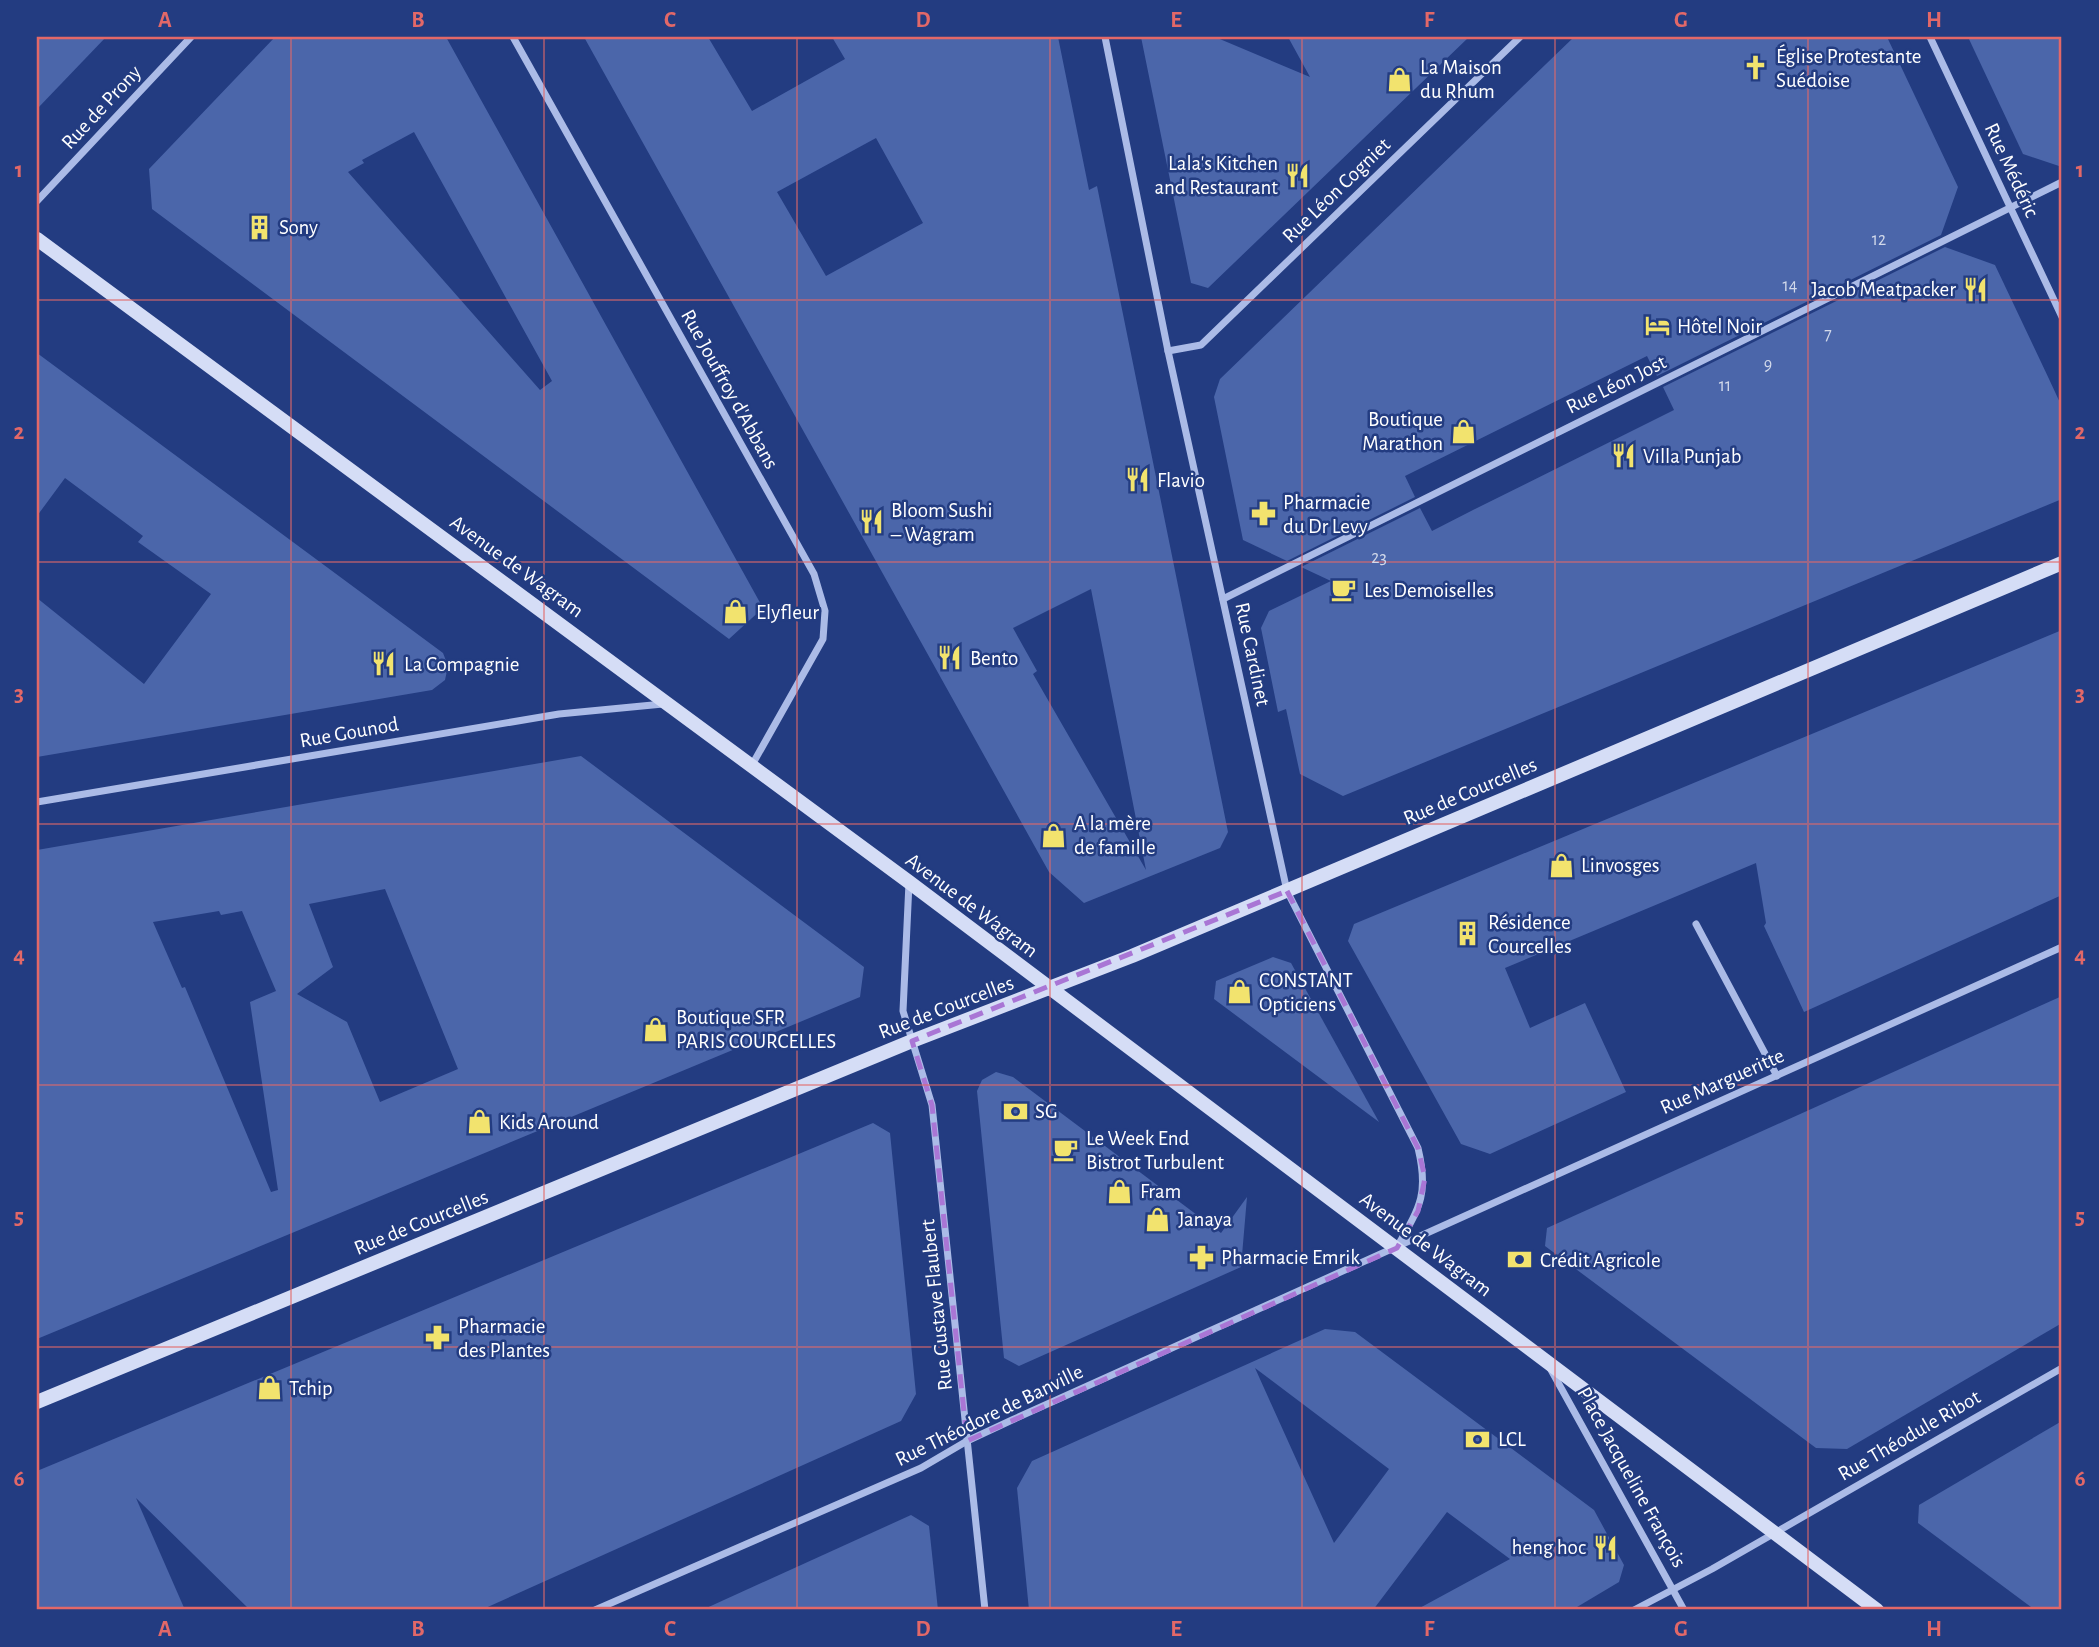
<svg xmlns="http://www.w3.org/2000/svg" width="2099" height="1647" font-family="'Alegreya Sans',sans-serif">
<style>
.building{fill:#4b66aa;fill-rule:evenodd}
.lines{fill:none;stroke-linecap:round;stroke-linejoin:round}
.street{stroke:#abbbe7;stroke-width:7}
.secondary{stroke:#d5ddf6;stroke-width:14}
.marked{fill:none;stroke:#a976d5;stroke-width:5;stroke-dasharray:14 9;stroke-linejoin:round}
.grid{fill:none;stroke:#e26868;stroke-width:2;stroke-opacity:0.55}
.labels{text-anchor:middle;stroke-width:5;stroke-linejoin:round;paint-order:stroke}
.number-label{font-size:18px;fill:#d2d9ea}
.poi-label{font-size:21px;fill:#fff;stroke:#233c81;text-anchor:start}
.street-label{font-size:21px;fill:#fff;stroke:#233c81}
.neatline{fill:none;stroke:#e26868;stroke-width:2.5}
.grid-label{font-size:23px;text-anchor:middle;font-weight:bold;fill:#e26868}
</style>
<rect width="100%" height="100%" fill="#233c81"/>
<g class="building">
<polygon points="37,37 106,37 37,109"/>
<path d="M275 37H446L763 608 729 639 152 209 149 169ZM414 132 552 381 540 390 348 172 364 163 362 160Z"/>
<path d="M584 37H708L752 111 845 59 832 37H1058L1089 190 1097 186 1228 832 1220 848 1084 903 1049 872ZM876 138 923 223 826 276 777 192ZM1091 589 1146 870 1033 674 1037 671 1013 628Z"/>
<polygon points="1141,37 1215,37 1310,77 1288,37 1469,37 1208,288 1191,283"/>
<polygon points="1574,37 1887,37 1958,187 1941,235 1657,376 1647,356 1405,476 1415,497 1287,561 1243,540 1214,397 1220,379"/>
<polygon points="1968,37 2062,37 2062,167 2023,154"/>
<polygon points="1945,247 1995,265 2049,379 2062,407 2062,499 1343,796 1300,774 1286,709 1278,712 1261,628 1269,611 1331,581 1301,567 1420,508 1432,531 1473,510 1674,410 1663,387"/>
<polygon points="37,353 443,653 448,666 445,680 432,690 37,757 37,598 144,684 211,594 138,542 143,536 65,478 37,516"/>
<polygon points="2062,630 2062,895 1804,1012 1764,926 1766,923 1756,863 1505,968 1530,1028 1585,1003 1626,1092 1490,1154 1461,1144 1348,941 1354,924"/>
<path d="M581 756 864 967 860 997 37 1339V850ZM385 889 458 1069 380 1102 347 1022 297 994 333 967 309 904ZM219 911 221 915 242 911 276 991 250 1002 278 1190 271 1192 185 987 182 988 153 922Z"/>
<polygon points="1273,957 1291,963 1379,1122 1214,999 1216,981"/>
<polygon points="2062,996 2062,1323 1847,1449 1816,1448 1545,1246 1547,1228"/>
<polygon points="996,1072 1013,1077 1221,1233 1247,1197 1241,1267 1019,1366 1004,1358 977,1091 982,1080"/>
<polygon points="873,1123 890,1133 916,1394 901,1421 481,1610 250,1610 136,1498 185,1610 37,1610 37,1471"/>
<path d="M1325 1329 1355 1332 1594 1510 1624 1565 1619 1582 1572 1610H1416L1510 1559 1447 1512 1373 1610H1029L1017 1488 1032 1461ZM1255 1368 1389 1469 1334 1543Z"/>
<polygon points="2062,1421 2062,1610 2035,1610 1918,1523 1919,1505"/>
<polygon points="911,1515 929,1526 938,1610 702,1610"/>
</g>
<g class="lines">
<g class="street">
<polyline points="513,37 814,574 825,611 823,639 752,765"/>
<path d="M1105 37 1168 351 1287 891 1418 1148C1429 1194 1420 1207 1397 1247"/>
<polyline points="1930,37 2062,317"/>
<polyline points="37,201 191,37"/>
<polyline points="1168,351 1201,345 1520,37"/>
<polyline points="1223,599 2062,182"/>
<polyline points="37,802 559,714 663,704"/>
<polyline points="909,883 903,1011 932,1105 985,1610"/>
<polyline points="1696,924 1777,1076"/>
<polyline points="1550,1368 1684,1610"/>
<polyline points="595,1610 921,1468 967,1441 1012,1420 2062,947"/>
<polyline points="1634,1610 1712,1569 2062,1368"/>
</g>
<g class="secondary">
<polyline points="37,239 909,882 1877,1610"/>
<polyline points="37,1402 912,1041 1132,956 2062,563"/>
</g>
</g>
<path class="marked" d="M1287 891 1418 1148 1425 1178 1418 1211 1397 1248 967 1441 932 1105 912 1041Z"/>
<path class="grid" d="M291 37V1610M544 37V1610M797 37V1610M1050 37V1610M1302 37V1610M1555 37V1610M1808 37V1610M37 300H2062M37 562H2062M37 824H2062M37 1085H2062M37 1347H2062"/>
<defs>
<symbol id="church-bare" viewBox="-9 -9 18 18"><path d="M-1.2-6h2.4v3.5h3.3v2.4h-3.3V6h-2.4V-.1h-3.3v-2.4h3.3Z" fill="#f2e36e" stroke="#233c81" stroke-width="2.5" paint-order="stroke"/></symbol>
<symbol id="shop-bare" viewBox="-9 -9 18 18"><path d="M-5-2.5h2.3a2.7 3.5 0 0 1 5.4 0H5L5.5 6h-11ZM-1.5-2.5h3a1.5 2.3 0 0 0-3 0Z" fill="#f2e36e" stroke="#233c81" stroke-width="2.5" paint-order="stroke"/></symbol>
<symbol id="restaurant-bare" viewBox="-9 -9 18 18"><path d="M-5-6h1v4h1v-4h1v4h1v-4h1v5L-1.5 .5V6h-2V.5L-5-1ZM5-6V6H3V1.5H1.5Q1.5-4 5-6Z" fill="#f2e36e" stroke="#233c81" stroke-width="2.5" paint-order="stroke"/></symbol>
<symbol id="building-bare" viewBox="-9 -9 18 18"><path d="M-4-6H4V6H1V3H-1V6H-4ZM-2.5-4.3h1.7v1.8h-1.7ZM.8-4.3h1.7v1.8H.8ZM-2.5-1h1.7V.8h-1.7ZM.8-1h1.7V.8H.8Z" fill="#f2e36e" stroke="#233c81" stroke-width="2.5" paint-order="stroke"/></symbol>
<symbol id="hotel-bare" viewBox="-9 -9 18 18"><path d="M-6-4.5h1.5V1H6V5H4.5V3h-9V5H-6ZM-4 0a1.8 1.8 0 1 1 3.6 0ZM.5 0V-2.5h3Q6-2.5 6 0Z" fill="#f2e36e" stroke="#233c81" stroke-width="2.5" paint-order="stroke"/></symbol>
<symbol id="pharmacy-bare" viewBox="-9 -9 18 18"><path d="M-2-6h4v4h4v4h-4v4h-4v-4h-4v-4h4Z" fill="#f2e36e" stroke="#233c81" stroke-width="2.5" paint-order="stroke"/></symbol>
<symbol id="cafe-bare" viewBox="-9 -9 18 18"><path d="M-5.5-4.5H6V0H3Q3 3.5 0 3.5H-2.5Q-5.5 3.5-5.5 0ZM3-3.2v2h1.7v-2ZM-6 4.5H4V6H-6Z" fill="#f2e36e" stroke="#233c81" stroke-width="2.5" paint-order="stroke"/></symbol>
<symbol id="bank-bare" viewBox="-9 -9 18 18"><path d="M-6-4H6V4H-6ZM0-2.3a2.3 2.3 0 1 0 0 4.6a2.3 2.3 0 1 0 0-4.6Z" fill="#f2e36e" stroke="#233c81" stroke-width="2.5" paint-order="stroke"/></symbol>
</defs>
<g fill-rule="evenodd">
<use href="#church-bare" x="1738" y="50" width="35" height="35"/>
<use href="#shop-bare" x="1382" y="62" width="35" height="35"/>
<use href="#restaurant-bare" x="1280" y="158" width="35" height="35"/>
<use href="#building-bare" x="242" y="210" width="35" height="35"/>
<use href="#restaurant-bare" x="1958" y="272" width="35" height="35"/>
<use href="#hotel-bare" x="1640" y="308" width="35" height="35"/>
<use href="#shop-bare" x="1446" y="414" width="35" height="35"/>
<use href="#restaurant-bare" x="1606" y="438" width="35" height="35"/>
<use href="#restaurant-bare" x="1120" y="462" width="35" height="35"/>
<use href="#pharmacy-bare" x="1246" y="496" width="35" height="35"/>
<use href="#restaurant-bare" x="854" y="504" width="35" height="35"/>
<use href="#cafe-bare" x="1326" y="572" width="35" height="35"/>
<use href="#shop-bare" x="718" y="594" width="35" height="35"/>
<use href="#restaurant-bare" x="932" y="640" width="35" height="35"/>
<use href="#restaurant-bare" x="366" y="646" width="35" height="35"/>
<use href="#shop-bare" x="1036" y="818" width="35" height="35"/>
<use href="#shop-bare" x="1544" y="848" width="35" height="35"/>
<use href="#building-bare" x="1450" y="916" width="35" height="35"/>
<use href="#shop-bare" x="1222" y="974" width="35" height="35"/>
<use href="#shop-bare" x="638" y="1012" width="35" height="35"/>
<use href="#bank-bare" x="998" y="1094" width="35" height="35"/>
<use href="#shop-bare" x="462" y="1104" width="35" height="35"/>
<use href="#cafe-bare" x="1048" y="1132" width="35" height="35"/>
<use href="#shop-bare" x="1102" y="1174" width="35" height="35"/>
<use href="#shop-bare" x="1140" y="1202" width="35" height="35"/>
<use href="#pharmacy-bare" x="1184" y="1240" width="35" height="35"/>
<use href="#bank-bare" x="1502" y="1242" width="35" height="35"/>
<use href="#pharmacy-bare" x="420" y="1320" width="35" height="35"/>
<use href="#shop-bare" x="252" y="1370" width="35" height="35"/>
<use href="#bank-bare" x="1460" y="1422" width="35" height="35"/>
<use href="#restaurant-bare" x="1588" y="1530" width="35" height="35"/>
</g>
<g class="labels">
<g class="number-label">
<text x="1879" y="245">12</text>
<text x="1790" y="291">14</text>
<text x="1828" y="340">7</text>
<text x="1768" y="370">9</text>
<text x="1725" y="391">11</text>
<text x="1379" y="563">23</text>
</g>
<g class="poi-label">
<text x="1776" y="63">Église Protestante<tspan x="1776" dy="24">Suédoise</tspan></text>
<text x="1420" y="74">La Maison<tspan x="1420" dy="24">du Rhum</tspan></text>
<text x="1278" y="170" text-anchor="end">Lala's Kitchen<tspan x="1278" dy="24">and Restaurant</tspan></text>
<text x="279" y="234">Sony</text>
<text x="1956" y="296" text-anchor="end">Jacob Meatpacker</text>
<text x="1677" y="333">Hôtel Noir</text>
<text x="1443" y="426" text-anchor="end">Boutique<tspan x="1443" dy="24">Marathon</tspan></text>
<text x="1643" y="463">Villa Punjab</text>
<text x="1157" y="487">Flavio</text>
<text x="1283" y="509">Pharmacie<tspan x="1283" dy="24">du Dr Levy</tspan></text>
<text x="891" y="517">Bloom Sushi<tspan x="891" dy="24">– Wagram</tspan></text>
<text x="1364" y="597">Les Demoiselles</text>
<text x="756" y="619">Elyfleur</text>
<text x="970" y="665">Bento</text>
<text x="404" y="671">La Compagnie</text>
<text x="1074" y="830">A la mère<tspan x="1074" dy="24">de famille</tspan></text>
<text x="1581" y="872">Linvosges</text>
<text x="1488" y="929">Résidence<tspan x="1488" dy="24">Courcelles</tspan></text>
<text x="1259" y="987">CONSTANT<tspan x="1259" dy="24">Opticiens</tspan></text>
<text x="676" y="1024">Boutique SFR<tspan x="676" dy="24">PARIS COURCELLES</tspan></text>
<text x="1035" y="1118">SG</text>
<text x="499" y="1129">Kids Around</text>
<text x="1086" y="1145">Le Week End<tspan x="1086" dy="24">Bistrot Turbulent</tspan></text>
<text x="1140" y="1198">Fram</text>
<text x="1178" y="1226">Janaya</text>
<text x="1221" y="1264">Pharmacie Emrik</text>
<text x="1540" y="1267">Crédit Agricole</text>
<text x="458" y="1333">Pharmacie<tspan x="458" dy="24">des Plantes</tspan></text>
<text x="289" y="1395">Tchip</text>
<text x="1498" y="1446">LCL</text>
<text x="1586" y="1554" text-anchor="end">heng hoc</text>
</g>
<g class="street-label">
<text transform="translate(101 107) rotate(-47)" y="7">Rue de Prony</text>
<text transform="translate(2012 170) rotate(65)" y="7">Rue Médéric</text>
<text transform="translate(1336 190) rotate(-44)" y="7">Rue Léon Cogniet</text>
<text transform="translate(1616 384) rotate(-26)" y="7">Rue Léon Jost</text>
<text transform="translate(730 389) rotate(61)" y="7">Rue Jouffroy d'Abbans</text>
<text transform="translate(517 566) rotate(36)" y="7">Avenue de Wagram</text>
<text transform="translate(1253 654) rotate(78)" y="7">Rue Cardinet</text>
<text transform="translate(349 732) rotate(-10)" y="7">Rue Gounod</text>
<text transform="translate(1470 791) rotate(-23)" y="7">Rue de Courcelles</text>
<text transform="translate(972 905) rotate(37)" y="7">Avenue de Wagram</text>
<text transform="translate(946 1007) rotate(-21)" y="7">Rue de Courcelles</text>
<text transform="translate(1722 1081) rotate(-24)" y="7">Rue Margueritte</text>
<text transform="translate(421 1222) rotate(-22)" y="7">Rue de Courcelles</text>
<text transform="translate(1426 1244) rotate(37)" y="7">Avenue de Wagram</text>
<text transform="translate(936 1305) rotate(-96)" y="7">Rue Gustave Flaubert</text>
<text transform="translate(989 1415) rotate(-26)" y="7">Rue Théodore de Banville</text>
<text transform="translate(1909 1435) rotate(-30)" y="7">Rue Théodule Ribot</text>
<text transform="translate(1632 1477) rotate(61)" y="7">Place Jacqueline François</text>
</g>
</g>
<rect width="2099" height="1647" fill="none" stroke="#233c81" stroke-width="77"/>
<rect x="38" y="38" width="2022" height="1570" class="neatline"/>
<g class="grid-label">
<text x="165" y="27">A</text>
<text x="418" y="27">B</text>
<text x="670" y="27">C</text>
<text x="923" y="27">D</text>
<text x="1176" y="27">E</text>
<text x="1429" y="27">F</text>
<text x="1681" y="27">G</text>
<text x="1934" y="27">H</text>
<text x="19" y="177">1</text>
<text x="2080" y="177">1</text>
<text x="19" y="439">2</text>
<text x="2080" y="439">2</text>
<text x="19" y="701">3</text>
<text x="2080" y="701">3</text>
<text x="19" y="962">4</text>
<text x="2080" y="962">4</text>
<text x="19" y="1224">5</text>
<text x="2080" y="1224">5</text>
<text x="19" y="1486">6</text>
<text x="2080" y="1486">6</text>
<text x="165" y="1636">A</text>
<text x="418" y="1636">B</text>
<text x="670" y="1636">C</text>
<text x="923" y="1636">D</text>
<text x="1176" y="1636">E</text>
<text x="1429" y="1636">F</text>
<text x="1681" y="1636">G</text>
<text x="1934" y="1636">H</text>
</g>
</svg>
